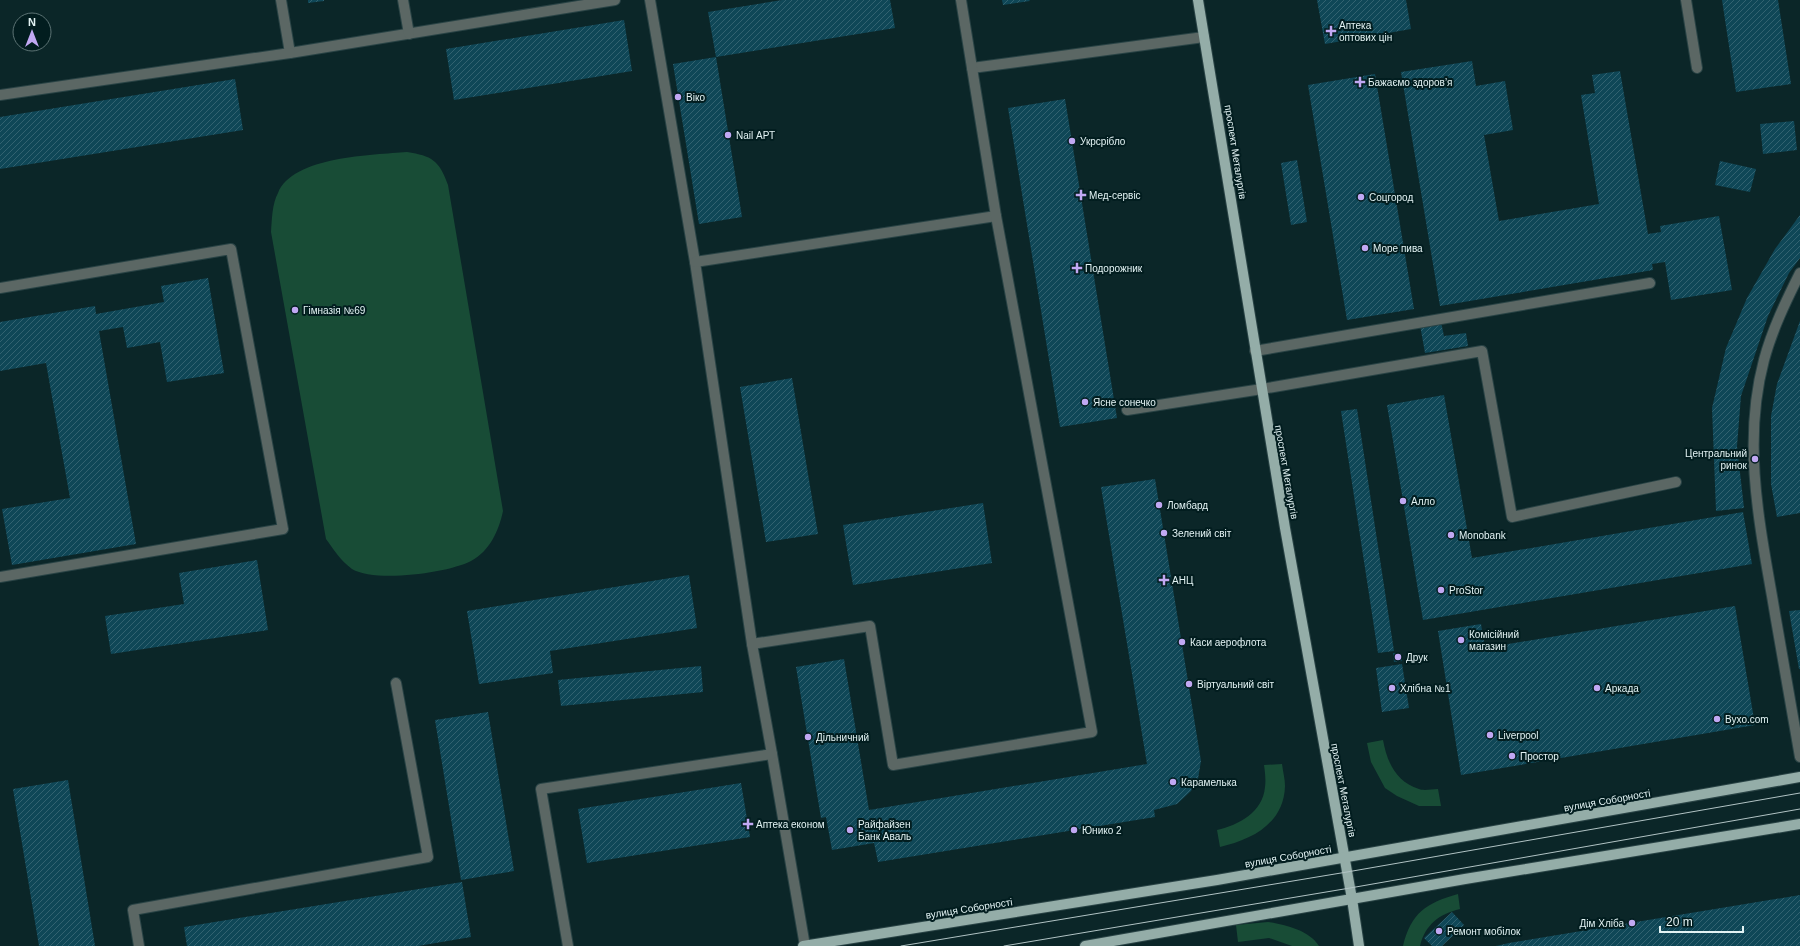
<svg xmlns="http://www.w3.org/2000/svg" width="1800" height="946" font-family="Helvetica,sans-serif">
<style>
.grass{fill:#184c36}
.building{fill:url(#building-hatch)}
.lines{fill:none;stroke-linecap:round;stroke-linejoin:round}
.minor-casing{stroke:#294345;stroke-width:12}
.major-casing{stroke:#294345;stroke-width:12}
.minor{stroke:#5b6764;stroke-width:10}
.major{stroke:#94ada8;stroke-width:10}
.tram{stroke:#b1c3c4;stroke-width:1}
.poi-dot{fill:#c1a8f3;stroke:#021d1f;stroke-width:1.5}
.labels{text-anchor:middle;stroke-width:4;stroke-linejoin:round;paint-order:stroke}
.poi-label{font-size:10px;fill:#e3f3f4;stroke:#021d1f;text-anchor:start}
.street-label{font-size:10px;fill:#e3f3f4;stroke:#021d1f}
</style>
<defs>
<pattern id="building-hatch" width="6" height="6" patternUnits="userSpaceOnUse"><rect width="6" height="6" fill="#0f4757"/><path d="M-1 1l2-2M0 6l6-6M5 7l2-2" fill="none" stroke="#326270"/></pattern>
</defs>
<rect width="100%" height="100%" fill="#0b2628"/>
<g class="grass">
<path d="M407 152C432 156 439 160 448 185L503 511C499 530 490 551 471 561 448 573 375 583 352 569 341 561 334 550 326 539L271 232C272 219 272 204 278 193 293 156 373 155 407 152Z"/>
<path d="M1383 740C1387 762 1396 782 1419 789 1424 791 1432 789 1438 789L1441 806H1419L1397 796 1385 788 1371 762 1367 743Z"/>
<path d="M1282 764C1283 772 1285 779 1285 786 1284 824 1251 840 1220 847L1217 830C1239 825 1263 812 1265 787 1266 780 1265 772 1264 765Z"/>
<path d="M1458 894 1460 909C1439 914 1425 925 1420 946H1403C1411 913 1426 903 1458 894Z"/>
<path d="M1268 922C1285 925 1309 930 1319 946H1292L1269 938 1238 942 1236 925Z"/>
</g>
<g class="building">
<polygon points="308,0 324,0 324,1 308,3"/>
<polygon points="782,0 890,0 895,28 716,57 742,217 699,224 673,64 716,57 708,12"/>
<polygon points="1002,0 1029,0 1030,1 1003,5"/>
<polygon points="1317,0 1406,0 1411,29 1325,44"/>
<polygon points="1722,0 1778,0 1791,84 1736,92"/>
<polygon points="624,20 632,71 454,100 446,49"/>
<polygon points="1472,61 1476,86 1505,81 1513,130 1484,135 1499,221 1599,204 1581,95 1595,93 1592,75 1620,71 1648,234 1661,232 1660,226 1719,216 1732,290 1671,300 1665,262 1652,264 1653,270 1440,306 1401,72"/>
<polygon points="1375,74 1414,309 1347,320 1308,85"/>
<polygon points="235,79 243,130 0,169 0,117"/>
<polygon points="1065,99 1117,418 1060,427 1008,108"/>
<polygon points="1794,121 1797,150 1763,154 1760,124"/>
<polygon points="1297,160 1307,222 1291,225 1281,163"/>
<polygon points="1720,161 1756,169 1750,192 1715,185"/>
<polygon points="1800,215 1800,258 1789,273 1768,316 1741,396 1737,446 1744,508 1716,511 1712,408 1726,348 1747,298 1775,249"/>
<polygon points="208,278 224,373 167,382 160,342 127,348 123,327 99,331 136,544 12,565 2,509 70,498 46,363 0,371 0,322 95,306 96,314 164,302 161,286"/>
<polygon points="1800,321 1800,513 1777,517 1771,484 1771,416 1777,384"/>
<polygon points="1441,322 1444,336 1466,333 1468,346 1425,353 1420,325"/>
<polygon points="792,378 818,534 766,542 740,387"/>
<polygon points="1444,395 1472,558 1743,512 1752,564 1423,620 1387,405"/>
<polygon points="1357,409 1394,651 1378,653 1341,411"/>
<polygon points="1155,479 1201,761 1198,779 1191,791 1177,804 1154,810 1155,817 878,862 874,843 832,850 826,817 821,818 796,667 844,659 869,810 1147,764 1101,487"/>
<polygon points="983,503 992,563 853,585 843,525"/>
<polygon points="257,560 268,630 111,654 105,616 184,604 179,573"/>
<polygon points="689,575 697,628 550,651 553,673 479,684 467,611"/>
<polygon points="1735,606 1755,725 1461,775 1438,631 1481,624 1485,648"/>
<polygon points="1800,610 1800,669 1799,669 1789,611"/>
<polygon points="1393,653 1401,653 1402,661 1394,662"/>
<polygon points="1402,664 1409,708 1382,712 1376,668"/>
<polygon points="701,666 703,692 561,706 558,680"/>
<polygon points="488,712 514,871 461,880 435,720"/>
<polygon points="68,780 95,946 39,946 13,789"/>
<polygon points="741,783 750,837 587,863 578,809"/>
<polygon points="462,882 471,937 418,946 187,946 184,927"/>
<polygon points="1800,895 1800,946 1496,946 1509,943"/>
<polygon points="1452,912 1464,925 1442,946 1432,946 1424,938"/>
</g>
<g class="lines">
<defs>
<g id="minor">
<polyline points="281,0 290,53 615,0"/>
<polyline points="403,0 409,34"/>
<polyline points="650,0 695,262 752,644"/>
<polyline points="1686,0 1697,68"/>
<polyline points="972,68 1204,37"/>
<polyline points="0,95 290,53"/>
<polyline points="695,262 996,216"/>
<path d="M1800 273C1786 301 1772 330 1764 360 1743 439 1758 517 1772 596 1781 650 1791 704 1800 757"/>
<polyline points="0,288 231,249 283,529 0,577"/>
<polyline points="1255,351 1650,283"/>
<polyline points="1127,410 1262,389 1482,351 1512,517 1676,482"/>
<polyline points="772,754 805,946"/>
<polyline points="139,946 133,910 428,857 396,683"/>
<polyline points="568,946 541,789 772,754 752,644 870,626 893,765 1092,732 996,216 961,0"/>
</g>
<g id="major">
<polyline points="1198,0 1285,528 1352,899 1359,946"/>
<polyline points="803,946 1217,880 1800,777"/>
<polyline points="1085,946 1465,879 1800,824"/>
</g>
</defs>
<use href="#minor" class="minor-casing"/>
<use href="#major" class="major-casing"/>
<use href="#minor" class="minor"/>
<use href="#major" class="major"/>
<g class="tram">
<polyline points="901,946 1347,872 1800,793"/>
<polyline points="1004,946 1350,888 1800,809"/>
</g>
</g>
<g class="poi-dot">
<path d="M1329 25h4v4h4v4h-4v4h-4v-4h-4v-4h4z"/>
<path d="M1358 76h4v4h4v4h-4v4h-4v-4h-4v-4h4z"/>
<circle cx="678" cy="97" r="4"/>
<circle cx="728" cy="135" r="4"/>
<circle cx="1072" cy="141" r="4"/>
<path d="M1079 189h4v4h4v4h-4v4h-4v-4h-4v-4h4z"/>
<circle cx="1361" cy="197" r="4"/>
<circle cx="1365" cy="248" r="4"/>
<path d="M1075 262h4v4h4v4h-4v4h-4v-4h-4v-4h4z"/>
<circle cx="295" cy="310" r="4"/>
<circle cx="1085" cy="402" r="4"/>
<circle cx="1755" cy="459" r="4"/>
<circle cx="1403" cy="501" r="4"/>
<circle cx="1159" cy="505" r="4"/>
<circle cx="1164" cy="533" r="4"/>
<circle cx="1451" cy="535" r="4"/>
<path d="M1162 574h4v4h4v4h-4v4h-4v-4h-4v-4h4z"/>
<circle cx="1441" cy="590" r="4"/>
<circle cx="1461" cy="640" r="4"/>
<circle cx="1182" cy="642" r="4"/>
<circle cx="1398" cy="657" r="4"/>
<circle cx="1189" cy="684" r="4"/>
<circle cx="1392" cy="688" r="4"/>
<circle cx="1597" cy="688" r="4"/>
<circle cx="1717" cy="719" r="4"/>
<circle cx="1490" cy="735" r="4"/>
<circle cx="808" cy="737" r="4"/>
<circle cx="1512" cy="756" r="4"/>
<circle cx="1173" cy="782" r="4"/>
<path d="M746 818h4v4h4v4h-4v4h-4v-4h-4v-4h4z"/>
<circle cx="850" cy="830" r="4"/>
<circle cx="1074" cy="830" r="4"/>
<circle cx="1632" cy="923" r="4"/>
<circle cx="1439" cy="931" r="4"/>
</g>
<g class="labels">
<g class="poi-label">
<text x="1339" y="29">Аптека<tspan x="1339" dy="12">оптових цін</tspan></text>
<text x="1368" y="86">Бажаємо здоровʼя</text>
<text x="686" y="101">Віко</text>
<text x="736" y="139">Nail АРТ</text>
<text x="1080" y="145">Укрсрібло</text>
<text x="1089" y="199">Мед-сервіс</text>
<text x="1369" y="201">Соцгород</text>
<text x="1373" y="252">Море пива</text>
<text x="1085" y="272">Подорожник</text>
<text x="303" y="314">Гімназія №69</text>
<text x="1093" y="406">Ясне сонечко</text>
<text x="1747" y="457" text-anchor="end">Центральний<tspan x="1747" dy="12">ринок</tspan></text>
<text x="1411" y="505">Алло</text>
<text x="1167" y="509">Ломбард</text>
<text x="1172" y="537">Зелений світ</text>
<text x="1459" y="539">Monobank</text>
<text x="1172" y="584">АНЦ</text>
<text x="1449" y="594">ProStor</text>
<text x="1469" y="638">Комісійний<tspan x="1469" dy="12">магазин</tspan></text>
<text x="1190" y="646">Каси аерофлота</text>
<text x="1406" y="661">Друк</text>
<text x="1197" y="688">Віртуальний світ</text>
<text x="1400" y="692">Хлібна №1</text>
<text x="1605" y="692">Аркада</text>
<text x="1725" y="723">Вухо.com</text>
<text x="1498" y="739">Liverpool</text>
<text x="816" y="741">Дільничний</text>
<text x="1520" y="760">Простор</text>
<text x="1181" y="786">Карамелька</text>
<text x="756" y="828">Аптека економ</text>
<text x="858" y="828">Райфайзен<tspan x="858" dy="12">Банк Аваль</tspan></text>
<text x="1082" y="834">Юнико 2</text>
<text x="1624" y="927" text-anchor="end">Дім Хліба</text>
<text x="1447" y="935">Ремонт мобілок</text>
</g>
<g class="street-label">
<text transform="translate(1236 152) rotate(81)" y="4">проспект Металургів</text>
<text transform="translate(1287 472) rotate(80)" y="4">проспект Металургів</text>
<text transform="translate(1344 790) rotate(79)" y="4">проспект Металургів</text>
<text transform="translate(1607 800) rotate(-10)" y="4">вулиця Соборності</text>
<text transform="translate(1288 856) rotate(-10)" y="4">вулиця Соборності</text>
<text transform="translate(969 908) rotate(-9)" y="4">вулиця Соборності</text>
</g>
</g>
<g transform="translate(32 32)"><circle r="19" fill="#021d1f" stroke="#5c7374"/>
<path d="M0-3L7 15L0 10L-7 15Z" fill="#c1a8f3"/>
<text y="-6" font-size="11" font-weight="bold" text-anchor="middle" fill="#e3f3f4">N</text>
</g>
<path d="M1660 926v6h83v-6" fill="none" stroke="#e3f3f4" stroke-width="2"/>
<text x="1666" y="926" font-size="12" fill="#e3f3f4" stroke="#021d1f" stroke-width="3" paint-order="stroke">20 m</text>
</svg>
